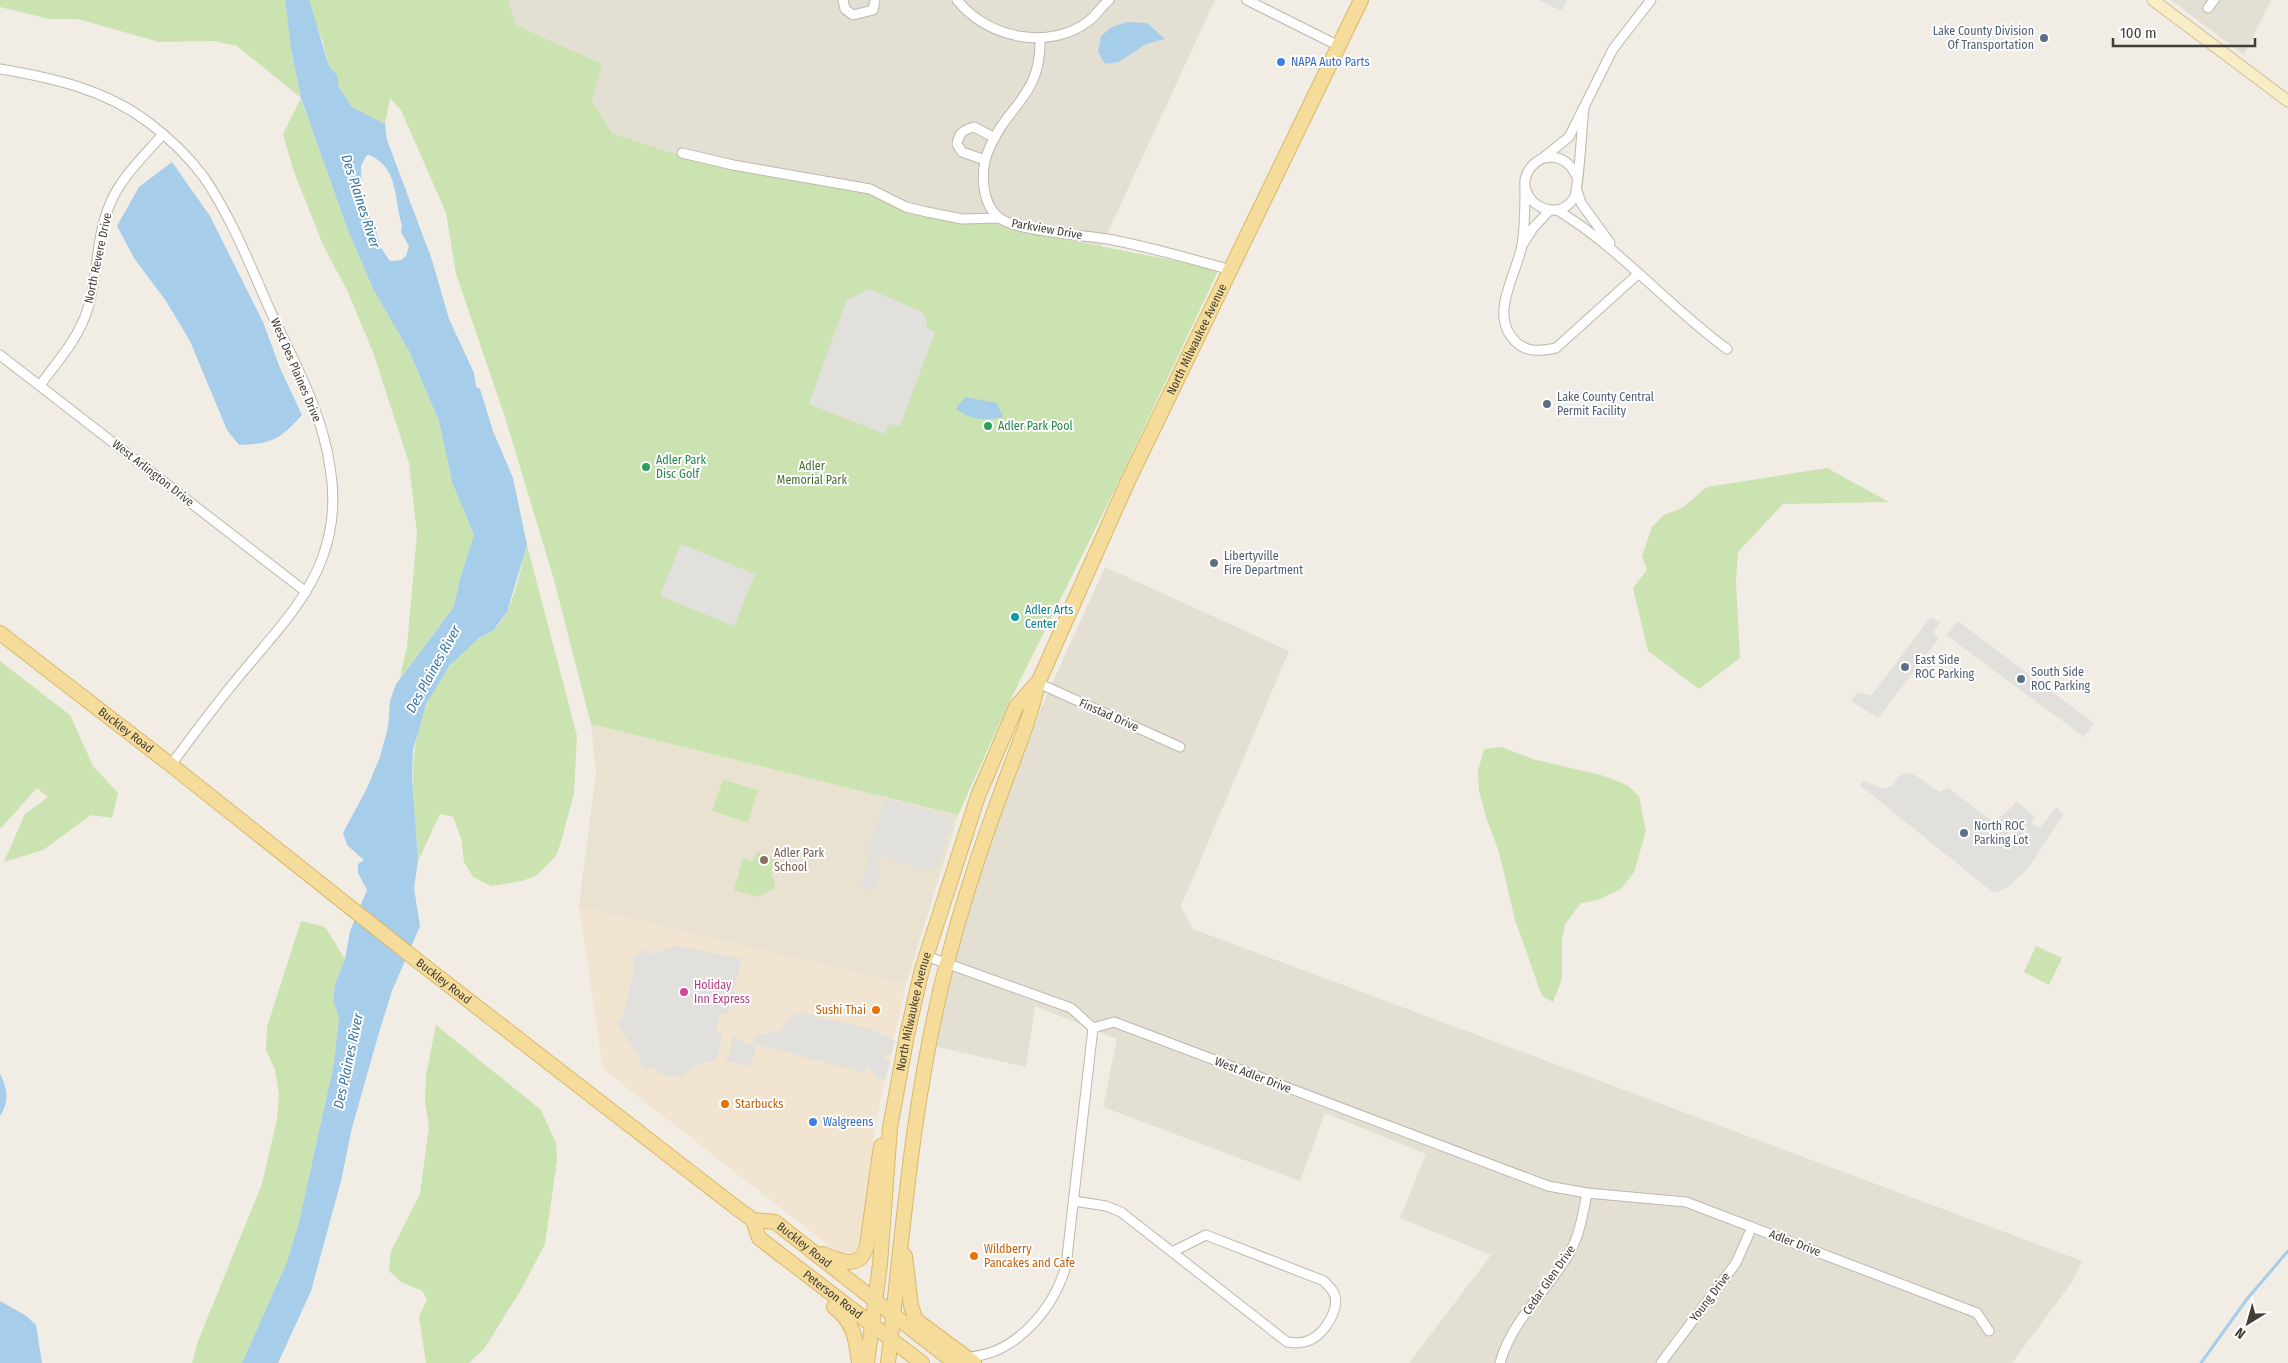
<svg xmlns="http://www.w3.org/2000/svg" width="2288" height="1363" font-family="'Fira Sans Condensed',sans-serif">
<style>
.residential{fill:#e4dfd3}
.commercial{fill:#f1e4d1}
.education{fill:#e9e2d0}
.green{fill:#cbe2b1}
.parking{fill:#e2e0dd}
.water{fill:#a6cde9;fill-rule:evenodd}
.lines{fill:none;stroke-linecap:round;stroke-linejoin:round}
.stream{stroke:#a6cde9;stroke-width:3}
.minor-casing{stroke:#beb8ab;stroke-width:11}
.secondary-casing{stroke:#cdc098;stroke-width:13}
.primary-casing{stroke:#d8b86b;stroke-width:16}
.minor{stroke:#fff;stroke-width:9}
.secondary{stroke:#f9edc6;stroke-width:11}
.primary{stroke:#f5dc9a;stroke-width:14}
.service-dot{fill:#5c6f8a;stroke:#fff;stroke-width:2}
.shop-dot{fill:#3f7fe0;stroke:#fff;stroke-width:2}
.leisure-dot{fill:#2e9e5b;stroke:#fff;stroke-width:2}
.culture-dot{fill:#0f9aa8;stroke:#fff;stroke-width:2}
.education-dot{fill:#8d6e63;stroke:#fff;stroke-width:2}
.hotel-dot{fill:#d1479c;stroke:#fff;stroke-width:2}
.food-dot{fill:#e8710a;stroke:#fff;stroke-width:2}
.labels{text-anchor:middle;stroke-width:4;stroke-linejoin:round;paint-order:stroke}
.service-label{font-size:12px;fill:#4e5e75;stroke:#fff;text-anchor:start}
.shop-label{font-size:12px;fill:#366cbe;stroke:#fff;text-anchor:start}
.street-label{font-size:12px;fill:#423d35;stroke:#fff}
.leisure-label{font-size:12px;fill:#27864d;stroke:#fff;text-anchor:start}
.park-label{font-size:12px;fill:#466f2e;stroke:#fff}
.culture-label{font-size:12px;fill:#0d838f;stroke:#fff;text-anchor:start}
.education-label{font-size:12px;fill:#785e54;stroke:#fff;text-anchor:start}
.hotel-label{font-size:12px;fill:#b23c85;stroke:#fff;text-anchor:start}
.food-label{font-size:12px;fill:#c56008;stroke:#fff;text-anchor:start}
.water-label{font-size:14px;font-style:italic;fill:#3876a4;stroke:#fff}
</style>
<rect width="100%" height="100%" fill="#f1ede5"/>
<g class="residential">
<polygon points="508,0 1215,0 1101,247 962,219 682,156 612,133 592,101 602,64 516,25"/>
<polygon points="2171,0 2271,0 2244,55"/>
<polygon points="1105,567 1289,651 1181,906 1193,929 2082,1261 2072,1282 2012,1363 1409,1363 1491,1255 1400,1218 1426,1154 1325,1113 1300,1181 1103,1107 1117,1039 1035,1006 1026,1067 933,1046 970,898 1009,785 1045,699"/>
</g>
<polygon class="commercial" points="579,906 906,984 874,1132 862,1242 854,1252 838,1253 603,1069"/>
<polygon class="education" points="591,724 958,815 906,984 579,906 596,772"/>
<g class="green">
<polygon points="0,0 285,0 291,49 301,99 347,228 373,289 409,351 439,421 452,482 474,535 460,578 454,607 400,678 407,646 417,534 409,463 373,352 347,290 323,245 293,169 283,134 301,98 237,46 214,41 159,42 78,19 49,19 0,7"/>
<polygon points="299,0 508,0 516,25 602,64 592,101 612,133 682,156 869,190 901,209 986,222 1031,233 1219,269 1115,489 1007,707 958,815 591,724 554,580 504,414 456,274 446,213 401,110 390,98 385,124 352,107 339,88 337,75 329,66 323,42 312,14"/>
<polygon points="1827,468 1889,502 1783,504 1738,552 1736,581 1740,658 1699,689 1648,651 1633,588 1647,570 1642,556 1652,527 1664,515 1682,508 1707,487"/>
<path d="M527 545 577 736 574 793 562 839 556 856 537 875 522 881 491 886 473 877 464 862 461 838 453 817 440 814 418 861C413 792 401 723 451 665 458 656 469 646 478 639 483 635 490 633 495 629 515 608 519 572 527 545Z"/>
<polygon points="0,661 70,715 93,766 118,793 112,818 91,815 43,850 4,862 25,814 48,797 37,788 0,829"/>
<polygon points="1501,747 1536,760 1601,775 1627,785 1639,796 1646,831 1634,872 1621,889 1598,900 1581,903 1565,924 1562,940 1562,979 1553,1002 1542,996 1515,920 1499,852 1487,820 1479,791 1478,771 1484,749"/>
<polygon points="723,780 758,790 748,822 712,811"/>
<polygon points="757,852 776,859 772,876 775,882 774,888 759,897 734,890 743,858 753,861"/>
<polygon points="301,921 325,927 345,959 335,984 333,1001 339,1017 334,1063 299,1222 287,1262 242,1363 192,1363 198,1341 262,1184 277,1119 279,1094 275,1070 266,1050 267,1027"/>
<polygon points="2036,946 2062,958 2049,985 2024,972"/>
<polygon points="436,1025 541,1110 556,1143 557,1161 545,1244 522,1288 484,1349 469,1363 426,1363 419,1317 427,1299 422,1291 401,1282 389,1271 391,1251 420,1194 429,1126 425,1102 426,1075"/>
</g>
<g class="parking">
<polygon points="1538,0 1567,0 1562,11"/>
<polygon points="869,289 920,311 926,317 927,328 935,332 900,426 889,424 885,434 809,404 846,301"/>
<polygon points="681,544 755,574 734,626 660,596"/>
<polygon points="1930,618 1940,622 1933,633 1939,638 1878,718 1851,701 1858,692 1871,696"/>
<polygon points="1958,621 2094,723 2084,737 1946,635"/>
<polygon points="1905,773 1913,774 1940,792 1948,788 2011,835 2005,842 2012,846 2020,846 2030,838 2025,832 2019,837 1997,819 2011,808 2016,801 2035,817 2032,824 2040,828 2056,807 2064,814 2027,870 2009,886 2000,891 1992,892 1860,785 1864,781 1883,789 1891,786 1898,777"/>
<polygon points="886,799 952,818 938,864 932,869 924,870 880,856 874,859 874,864 882,868 873,892 860,887 870,857 869,845"/>
<polygon points="676,945 742,959 728,1015 720,1013 716,1032 723,1034 716,1061 703,1062 680,1077 660,1074 653,1067 646,1070 616,1021 623,1016 635,965 631,958 646,948 651,955"/>
<polygon points="799,1012 871,1029 895,1040 891,1055 885,1054 883,1059 890,1061 885,1080 878,1078 868,1066 865,1073 753,1044 755,1036 780,1031 789,1017"/>
<polygon points="733,1036 756,1047 751,1066 727,1061"/>
</g>
<g class="water">
<path d="M285 0H309L329 66 337 75 339 88 352 107 385 124 387 140 432 260 449 319 474 373 476 387 480 389 493 431 513 478 527 545 507 612 494 630 479 638 450 665 426 704 413 750 412 777 418 861 414 888 420 926 392 991 378 1036 352 1128 341 1181 311 1291 278 1363H242L287 1262 299 1222 334 1063 339 1017 333 1001 335 984 345 959 350 931 367 890 358 873V864L364 860 347 845 343 833 367 788 380 757 388 727 390 701 396 684 454 607 460 578 474 535 452 482 439 421 409 351 373 289 347 228 301 98 291 49ZM369 155C399 167 394 200 402 226L401 232 409 246 406 256 401 260 390 261 381 248 376 230 362 199 361 166 366 156Z"/>
<polygon points="1128,22 1147,23 1165,39 1146,44 1119,62 1105,64 1098,52 1101,36 1112,27"/>
<path d="M172 162 210 216 263 322 280 368 302 415C280 439 273 444 239 445L227 430 190 341 166 301 134 258 117 226 139 187Z"/>
<path d="M965 397 997 403 1003 417C986 421 971 420 956 409Z"/>
<path d="M0 1074C8 1088 9 1103 0 1116Z"/>
<polygon points="0,1301 25,1315 36,1325 42,1363 0,1363"/>
</g>
<g class="lines">
<polyline class="stream" points="2201,1363 2247,1299 2288,1251"/>
<defs>
<g id="minor">
<polyline points="843,0 845,9 853,15 873,10 875,0"/>
<path d="M957 0C987 38 1050 52 1090 20 1097 14 1102 6 1109 0"/>
<polyline points="1247,0 1339,46"/>
<polyline points="2208,8 2214,0"/>
<path d="M1040 38C1042 96 1007 105 989 149 980 169 981 202 998 217 1016 232 1088 235 1113 240 1153 248 1192 259 1231 270"/>
<path d="M0 69C53 78 104 89 148 122 168 137 188 156 203 176 231 216 250 265 270 310 293 360 322 411 330 467 335 496 333 528 323 556 308 599 275 633 246 668 220 699 195 732 171 765"/>
<polyline points="682,153 733,165 870,189 906,207 927,212 962,219 999,218"/>
<polyline points="1544,157 1569,137 1613,49 1651,0"/>
<path d="M985 160 962 152 957 144C959 133 963 130 974 127L995 138"/>
<path d="M1577 177C1572 166 1565 158 1552 157 1544 157 1537 160 1532 166 1507 194 1554 229 1574 198 1579 190 1582 123 1584 107"/>
<path d="M1525 187C1525 207 1525 226 1522 245 1516 277 1488 315 1516 342 1527 353 1542 351 1556 348L1638 274"/>
<polyline points="1577,190 1581,203 1610,243"/>
<path d="M1557 210C1620 248 1668 306 1727 349"/>
<polyline points="1523,244 1533,228 1550,210"/>
<polyline points="0,355 306,592"/>
<path d="M40 385C58 361 79 338 88 308 98 275 96 236 110 204 121 177 144 156 163 134"/>
<polyline points="1038,683 1180,747"/>
<polyline points="926,956 1071,1008 1093,1028 1114,1022 1548,1186 1587,1193 1686,1202 1977,1313 1989,1331"/>
<path d="M1074 1201 1106 1206 1121 1212 1287 1342C1295 1343 1302 1344 1310 1340 1325 1334 1343 1305 1332 1290 1330 1287 1326 1284 1324 1281L1206 1235 1172 1252"/>
<path d="M966 1357C1014 1356 1053 1310 1066 1266L1093 1028"/>
<path d="M1500 1363C1512 1319 1548 1291 1570 1252 1580 1234 1583 1213 1587 1193"/>
<polyline points="1661,1363 1736,1263 1752,1227"/>
</g>
<polyline id="secondary" points="2153,0 2288,101"/>
<g id="primary">
<path id="s1" d="M0 633 171 765 419 962 734 1206 753 1220 775 1222 955 1363"/>
<path id="s2" d="M753 1220 759 1238 922 1363"/>
<polyline points="901,1253 905,1256 911,1306 916,1320 974,1363"/>
<path d="M823 1254C841 1262 861 1270 867 1245L881 1146"/>
<path d="M834 1307C854 1322 856 1339 859 1363"/>
<path id="s3" d="M867 1363 880 1264 890 1128 907 1035 922 969 978 796 1016 707 1037 683"/>
<path id="s4" d="M888 1363C903 1229 913 1094 947 963 962 904 981 847 1002 790 1015 754 1030 720 1038 683L1128 481 1361 0"/>
</g>
</defs>
<use href="#minor" class="minor-casing"/>
<use href="#secondary" class="secondary-casing"/>
<use href="#primary" class="primary-casing"/>
<use href="#minor" class="minor"/>
<use href="#secondary" class="secondary"/>
<use href="#primary" class="primary"/>
</g>
<g class="service-dot">
<circle cx="2044" cy="38" r="5"/>
<circle cx="1547" cy="404" r="5"/>
<circle cx="1214" cy="563" r="5"/>
<circle cx="1905" cy="667" r="5"/>
<circle cx="2021" cy="679" r="5"/>
<circle cx="1964" cy="833" r="5"/>
</g>
<g class="shop-dot">
<circle cx="1281" cy="62" r="5"/>
<circle cx="813" cy="1122" r="5"/>
</g>
<g class="leisure-dot">
<circle cx="988" cy="426" r="5"/>
<circle cx="646" cy="467" r="5"/>
</g>
<circle class="culture-dot" cx="1015" cy="617" r="5"/>
<circle class="education-dot" cx="764" cy="860" r="5"/>
<circle class="hotel-dot" cx="684" cy="992" r="5"/>
<g class="food-dot">
<circle cx="876" cy="1010" r="5"/>
<circle cx="725" cy="1104" r="5"/>
<circle cx="974" cy="1256" r="5"/>
</g>
<g class="labels">
<g class="service-label">
<text x="2034" y="35" text-anchor="end">Lake County Division<tspan x="2034" dy="14">Of Transportation</tspan></text>
<text x="1557" y="401">Lake County Central<tspan x="1557" dy="14">Permit Facility</tspan></text>
<text x="1224" y="560">Libertyville<tspan x="1224" dy="14">Fire Department</tspan></text>
<text x="1915" y="664">East Side<tspan x="1915" dy="14">ROC Parking</tspan></text>
<text x="2031" y="676">South Side<tspan x="2031" dy="14">ROC Parking</tspan></text>
<text x="1974" y="830">North ROC<tspan x="1974" dy="14">Parking Lot</tspan></text>
</g>
<g class="shop-label">
<text x="1291" y="66">NAPA Auto Parts</text>
<text x="823" y="1126">Walgreens</text>
</g>
<g class="street-label">
<text transform="translate(1047 229) rotate(10)" y="4">Parkview Drive</text>
<text transform="translate(98 258) rotate(-78)" y="4">North Revere Drive</text>
<text dy="4" stroke="none"><textPath href="#s4" startOffset="1078">North Milwaukee Avenue</textPath></text>
<text transform="translate(296 370) rotate(67)" y="4">West Des Plaines Drive</text>
<text transform="translate(153 473) rotate(38)" y="4">West Arlington Drive</text>
<text transform="translate(1109 715) rotate(24)" y="4">Finstad Drive</text>
<text dy="4" stroke="none"><textPath href="#s1" startOffset="159">Buckley Road</textPath></text>
<text dy="4" stroke="none"><textPath href="#s1" startOffset="564">Buckley Road</textPath></text>
<text dy="4" stroke="none"><textPath href="#s3" startOffset="355">North Milwaukee Avenue</textPath></text>
<text transform="translate(1253 1075) rotate(21)" y="4">West Adler Drive</text>
<text transform="translate(1795 1243) rotate(21)" y="4">Adler Drive</text>
<text dy="4" stroke="none"><textPath href="#s1" startOffset="1014">Buckley Road</textPath></text>
<text transform="translate(1549 1280) rotate(-55)" y="4">Cedar Glen Drive</text>
<text dy="4" stroke="none"><textPath href="#s2" startOffset="112">Peterson Road</textPath></text>
<text transform="translate(1710 1297) rotate(-53)" y="4">Young Drive</text>
</g>
<g class="leisure-label">
<text x="998" y="430">Adler Park Pool</text>
<text x="656" y="464">Adler Park<tspan x="656" dy="14">Disc Golf</tspan></text>
</g>
<g class="park-label">
<text x="812" y="470">Adler<tspan x="812" dy="14">Memorial Park</tspan></text>
</g>
<g class="culture-label">
<text x="1025" y="614">Adler Arts<tspan x="1025" dy="14">Center</tspan></text>
</g>
<g class="education-label">
<text x="774" y="857">Adler Park<tspan x="774" dy="14">School</tspan></text>
</g>
<g class="hotel-label">
<text x="694" y="989">Holiday<tspan x="694" dy="14">Inn Express</tspan></text>
</g>
<g class="food-label">
<text x="866" y="1014" text-anchor="end">Sushi Thai</text>
<text x="735" y="1108">Starbucks</text>
<text x="984" y="1253">Wildberry<tspan x="984" dy="14">Pancakes and Cafe</tspan></text>
</g>
<g class="water-label">
<text transform="translate(361 201) rotate(72)" y="5">Des Plaines River</text>
<text transform="translate(433 669) rotate(-61)" y="5">Des Plaines River</text>
<text transform="translate(348 1061) rotate(-78)" y="5">Des Plaines River</text>
</g>
</g>
<g transform="translate(2248 1323) rotate(217)" stroke="#ffffff" stroke-width="4" paint-order="stroke">
<path d="M0-4L9 19L0 12L-9 19Z" fill="#423d35"/>
<text y="-8" font-size="14" font-weight="bold" text-anchor="middle" fill="#423d35">N</text>
</g>
<path d="M2113 38v8h142v-8" fill="none" stroke="#423d35" stroke-width="2.5"/>
<text x="2120" y="38" font-size="15" fill="#423d35" stroke="#ffffff" stroke-width="4" paint-order="stroke">100 m</text>
</svg>
